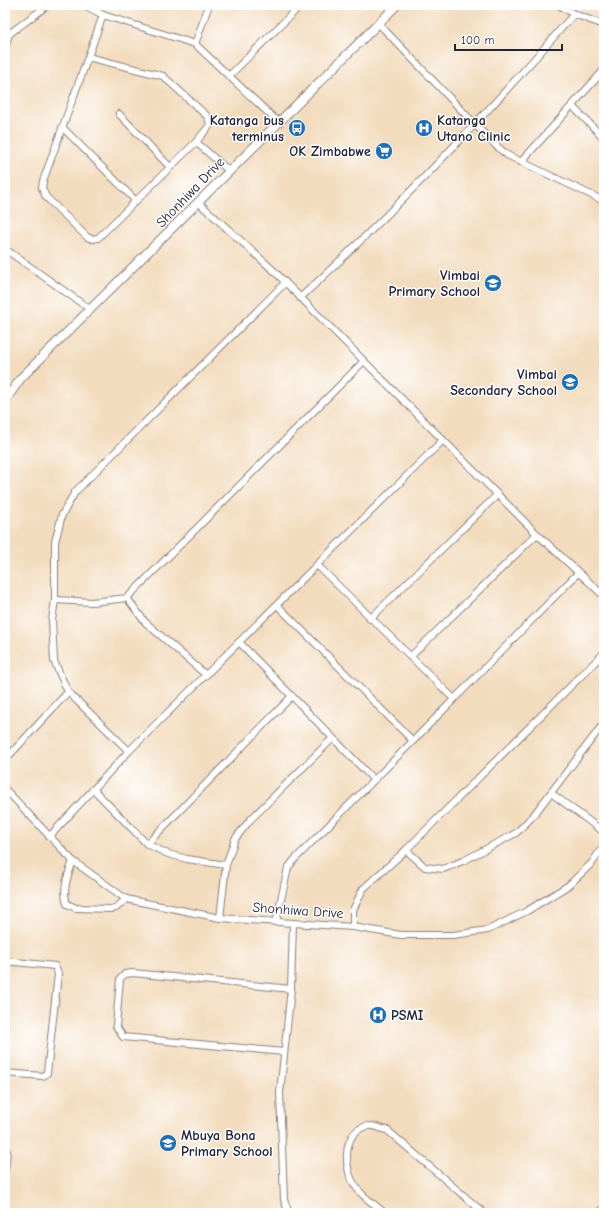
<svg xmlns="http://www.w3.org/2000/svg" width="609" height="1218" font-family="'Comic Neue',sans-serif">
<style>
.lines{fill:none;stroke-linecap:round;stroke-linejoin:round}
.minor-casing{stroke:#8a7f7c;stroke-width:8}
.tertiary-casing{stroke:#8a7f7c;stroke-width:10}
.minor{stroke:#fff;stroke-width:6}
.tertiary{stroke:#fff;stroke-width:8}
.labels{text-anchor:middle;stroke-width:3;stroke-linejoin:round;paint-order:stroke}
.poi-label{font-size:14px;font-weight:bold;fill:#22223b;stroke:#fff;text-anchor:end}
.street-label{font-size:14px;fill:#22223b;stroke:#fff}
</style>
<rect width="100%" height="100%" fill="#fff"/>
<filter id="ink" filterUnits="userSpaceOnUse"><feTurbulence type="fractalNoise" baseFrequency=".025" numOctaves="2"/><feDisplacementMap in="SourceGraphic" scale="8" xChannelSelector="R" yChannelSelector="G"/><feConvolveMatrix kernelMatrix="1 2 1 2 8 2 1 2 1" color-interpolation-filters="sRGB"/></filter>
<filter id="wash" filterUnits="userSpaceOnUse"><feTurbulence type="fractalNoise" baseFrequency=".012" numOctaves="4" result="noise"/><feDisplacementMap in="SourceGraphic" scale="16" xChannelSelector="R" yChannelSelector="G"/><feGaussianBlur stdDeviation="0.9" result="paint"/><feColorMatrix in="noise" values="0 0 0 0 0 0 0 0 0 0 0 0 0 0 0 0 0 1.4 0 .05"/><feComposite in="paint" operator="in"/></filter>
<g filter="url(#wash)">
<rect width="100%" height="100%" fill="#f3dcbe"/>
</g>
<g filter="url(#ink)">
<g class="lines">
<defs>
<g id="minor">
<polyline points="84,5 103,15 195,44"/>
<polyline points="209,5 195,44 278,122"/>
<polyline points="559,5 574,14 604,25"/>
<polyline points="378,23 492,142 507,155 604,201"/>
<polyline points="5,34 9,34 48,5"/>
<polyline points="5,49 9,34"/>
<polyline points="88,57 43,181 42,188 46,197 87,237 92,239 98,238 196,142 210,125 208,117 163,76 88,57 103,15"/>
<polyline points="229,76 301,5"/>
<polyline points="573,107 604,138"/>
<polyline points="119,114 170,167"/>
<polyline points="62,127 136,201"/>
<polyline points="196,142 229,171"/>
<polyline points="521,162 604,70"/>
<polyline points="199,203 273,270 537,534 604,596"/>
<polyline points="5,249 91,310"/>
<path d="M300 298C397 209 488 113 574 14"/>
<polyline points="317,565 454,699"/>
<polyline points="127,598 145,622 206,675"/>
<polyline points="55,600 55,542 62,515 75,492 285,283"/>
<polyline points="277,605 413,741"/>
<polyline points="370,619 498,494"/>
<polyline points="239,642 374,780"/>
<polyline points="410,657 537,534"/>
<polyline points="129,751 68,692 54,661 52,620 55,600 92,602 127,598 363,362"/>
<polyline points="5,760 68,692"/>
<polyline points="5,789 73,861 126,899 220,918 353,927 401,935 453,935 488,930 527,911 569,885 592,863 604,845"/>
<polyline points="93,789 147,844 168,854 187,859 226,865"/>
<polyline points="551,793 604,832"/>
<polyline points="49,837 129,751 443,440"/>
<polyline points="147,844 292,696"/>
<polyline points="406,850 425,867 443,869 465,860 516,833 533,816 604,723"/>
<path d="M73 861C68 875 62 889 67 904L76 908 111 909 116 908 126 899"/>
<polyline points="220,918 226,865 235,839 250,820 333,738"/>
<polyline points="276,922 288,868 295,859 413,741 578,573"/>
<polyline points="353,927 353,910 363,889 406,850 604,653"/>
<polyline points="5,961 55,966 58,974 47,1073 43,1076 5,1073"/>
<polyline points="284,1052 123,1037 116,1026 120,979 125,974 133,973 291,989"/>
<polyline points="5,1147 7,1151 5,1170"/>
<polyline points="289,1213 284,1200 280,1093 291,989 293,924"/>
<path d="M385 1213C374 1204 358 1194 352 1180 343 1163 344 1130 368 1126 374 1125 381 1129 387 1130L484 1213"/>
<polyline points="599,1213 604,1208"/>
</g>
<polyline id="tertiary" points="5,401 21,378 397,5"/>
</defs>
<use href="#minor" class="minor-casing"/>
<use href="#tertiary" class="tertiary-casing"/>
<use href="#minor" class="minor"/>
<use href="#tertiary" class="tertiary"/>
</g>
</g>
<defs>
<symbol id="bus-disc" viewBox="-11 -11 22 22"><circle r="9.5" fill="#1f6fb2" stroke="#fff"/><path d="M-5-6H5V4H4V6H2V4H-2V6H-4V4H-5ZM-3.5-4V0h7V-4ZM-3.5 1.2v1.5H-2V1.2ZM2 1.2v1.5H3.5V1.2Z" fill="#fff"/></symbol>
<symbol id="hospital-disc" viewBox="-11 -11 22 22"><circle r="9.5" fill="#1f6fb2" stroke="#fff"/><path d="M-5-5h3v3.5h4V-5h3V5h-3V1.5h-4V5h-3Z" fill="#fff"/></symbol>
<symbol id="supermarket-disc" viewBox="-11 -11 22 22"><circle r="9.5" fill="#1f6fb2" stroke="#fff"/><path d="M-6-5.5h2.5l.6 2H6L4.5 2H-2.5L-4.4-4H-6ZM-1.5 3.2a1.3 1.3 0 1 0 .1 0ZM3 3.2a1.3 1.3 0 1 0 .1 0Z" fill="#fff"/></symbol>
<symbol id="school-disc" viewBox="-11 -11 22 22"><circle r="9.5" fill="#1f6fb2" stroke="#fff"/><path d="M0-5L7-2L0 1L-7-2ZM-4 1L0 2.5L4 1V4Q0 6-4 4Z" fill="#fff"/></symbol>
</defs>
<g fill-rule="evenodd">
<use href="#bus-disc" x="287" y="118" width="20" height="20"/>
<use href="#hospital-disc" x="414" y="118" width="20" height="20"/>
<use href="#supermarket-disc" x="374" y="141" width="20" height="20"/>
<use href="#school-disc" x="483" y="273" width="20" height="20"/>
<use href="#school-disc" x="560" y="372" width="20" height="20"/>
<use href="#hospital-disc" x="368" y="1005" width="20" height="20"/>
<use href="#school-disc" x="158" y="1133" width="20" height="20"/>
</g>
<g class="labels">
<g class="poi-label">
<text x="284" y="125">Katanga bus<tspan x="284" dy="16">terminus</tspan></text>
<text x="437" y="125" text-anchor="start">Katanga<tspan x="437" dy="16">Utano Clinic</tspan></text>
<text x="371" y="156">OK Zimbabwe</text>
<text x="480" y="280">Vimbai<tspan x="480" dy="16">Primary School</tspan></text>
<text x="557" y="379">Vimbai<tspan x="557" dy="16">Secondary School</tspan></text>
<text x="391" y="1020" text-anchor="start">PSMI</text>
<text x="181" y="1140" text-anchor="start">Mbuya Bona<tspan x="181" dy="16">Primary School</tspan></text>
</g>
<g class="street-label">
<text transform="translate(190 192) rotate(-46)" y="5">Shonhiwa Drive</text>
<text transform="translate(298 910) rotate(4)" y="5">Shonhiwa Drive</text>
</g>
</g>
<rect width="609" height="1218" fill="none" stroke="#fff" stroke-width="20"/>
<path d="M455 44v6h107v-6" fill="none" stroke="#22223b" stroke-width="2"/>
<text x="461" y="44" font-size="12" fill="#22223b" stroke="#ffffff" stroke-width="3" paint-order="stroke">100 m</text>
</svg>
